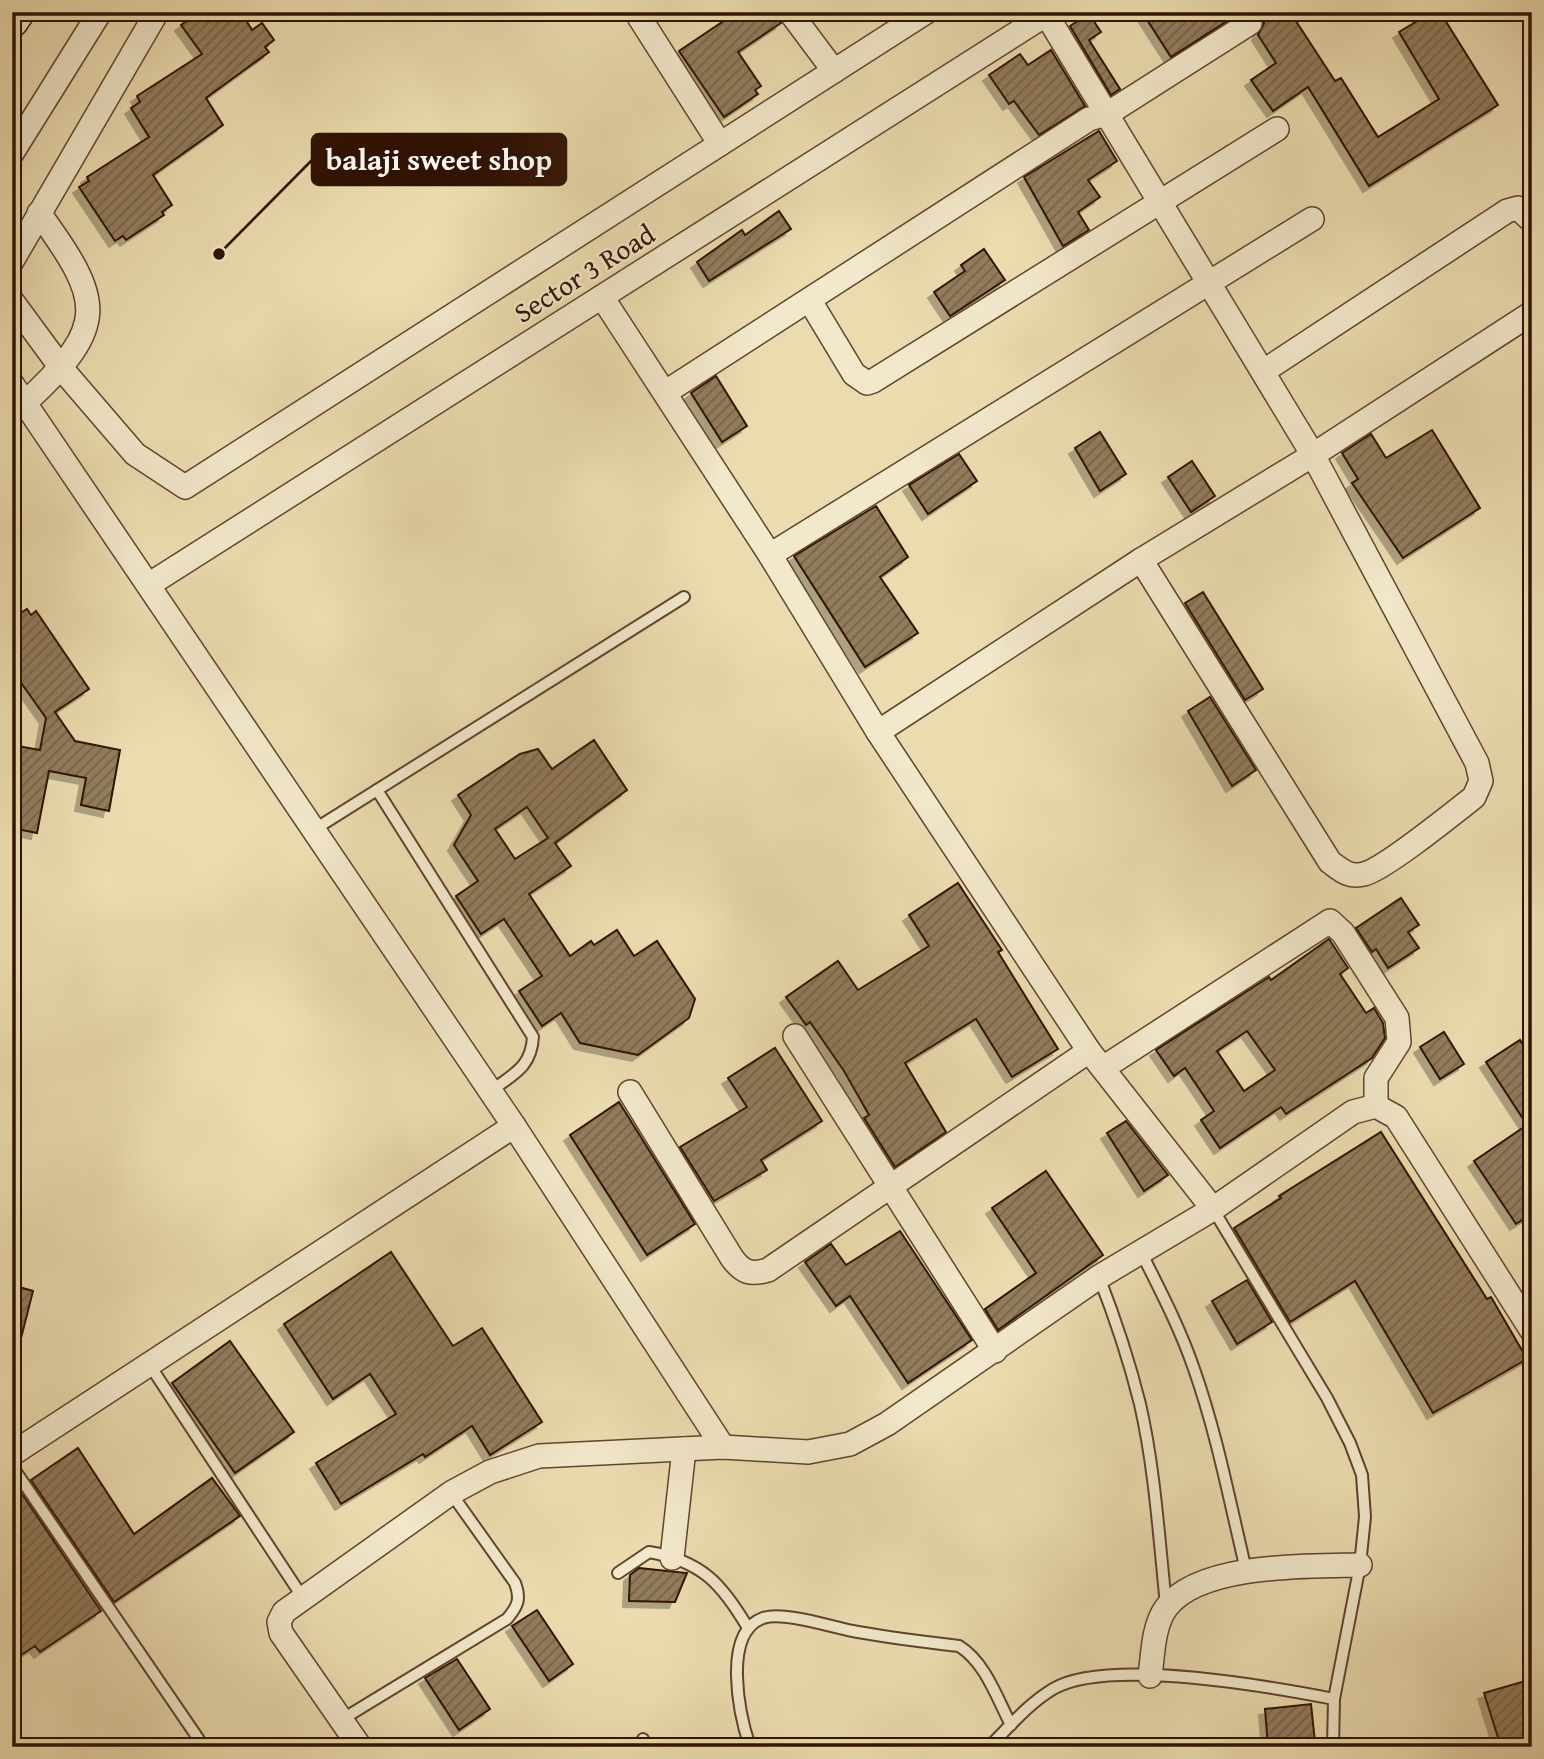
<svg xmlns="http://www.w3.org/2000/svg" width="1544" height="1759" font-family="'Gentium Book Plus',serif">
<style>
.building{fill:url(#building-hatch);stroke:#301203;stroke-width:2;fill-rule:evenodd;filter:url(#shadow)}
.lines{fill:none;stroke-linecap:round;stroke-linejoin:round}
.service-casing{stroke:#5f442e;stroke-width:14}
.minor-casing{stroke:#5f442e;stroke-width:26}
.secondary-casing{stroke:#301203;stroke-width:35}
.service{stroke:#f2e8cb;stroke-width:10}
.minor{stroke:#f2e8cb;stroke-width:23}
.secondary{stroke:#f2e8cb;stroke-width:32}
.labels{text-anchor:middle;stroke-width:5;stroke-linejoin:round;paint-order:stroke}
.street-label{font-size:28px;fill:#301203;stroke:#f2e8cb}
.leader{fill:none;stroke:#301203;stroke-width:2.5}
.callout-dot{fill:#301203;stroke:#f2e8cb;stroke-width:2.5}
.callout{fill:#301203;stroke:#301203;stroke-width:2.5}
.callout-label{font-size:30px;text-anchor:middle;font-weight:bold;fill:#fff}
</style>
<defs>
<pattern id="building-hatch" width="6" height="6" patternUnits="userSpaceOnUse" patternTransform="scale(1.75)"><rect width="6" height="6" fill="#917b5c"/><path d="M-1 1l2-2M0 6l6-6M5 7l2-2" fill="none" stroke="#77634a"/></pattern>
<filter id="shadow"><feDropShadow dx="-6" dy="6" stdDeviation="0" flood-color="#0004"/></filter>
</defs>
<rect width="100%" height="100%" fill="#ebdcaf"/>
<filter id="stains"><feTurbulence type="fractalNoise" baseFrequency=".00286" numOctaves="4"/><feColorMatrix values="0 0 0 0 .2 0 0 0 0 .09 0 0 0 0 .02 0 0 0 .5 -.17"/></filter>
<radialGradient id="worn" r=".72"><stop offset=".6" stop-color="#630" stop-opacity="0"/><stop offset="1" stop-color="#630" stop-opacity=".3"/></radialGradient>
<g class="building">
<polygon points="199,12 241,12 252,30 262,23 274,40 265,47 269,52 206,98 223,125 153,175 172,205 162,212 164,215 126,240 123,236 115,241 79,187 89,181 87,177 149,137 131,108 140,102 137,96 202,54 181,25"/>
<polygon points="737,12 776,12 781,23 738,52 761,86 755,90 758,94 724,117 679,51"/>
<polygon points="1142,12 1241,12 1171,57"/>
<polygon points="1258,12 1290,12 1335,81 1341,78 1378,137 1439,99 1399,32 1432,12 1440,12 1498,105 1369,186 1308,87 1273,111 1251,80 1276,63 1258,35 1264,23"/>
<polygon points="1089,14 1101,32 1089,40 1120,89 1111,95 1070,26"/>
<polygon points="1051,50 1085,106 1039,135 1014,101 1009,104 989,75 1020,54 1028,65"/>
<polygon points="1099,131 1117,161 1088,180 1100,197 1078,212 1089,230 1063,246 1024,177"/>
<polygon points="779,211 791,229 709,281 697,262 742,230 745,235"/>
<polygon points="984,249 1005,280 950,316 934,292 965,271 961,265"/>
<polygon points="716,376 747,426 722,442 691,393"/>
<polygon points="1432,430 1480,508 1403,558 1352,483 1358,479 1342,453 1371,434 1386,458"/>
<polygon points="1100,432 1126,474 1100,491 1075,448"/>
<polygon points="959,454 977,481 928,514 909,485"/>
<polygon points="1192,461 1215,496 1191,512 1168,477"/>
<polygon points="876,506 908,557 880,577 918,633 865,667 794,556"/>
<polygon points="1203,592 1263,689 1245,700 1185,603"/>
<polygon points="27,609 31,615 36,611 89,689 55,712 75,741 120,750 109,811 81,805 86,778 49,771 37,833 12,828 12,745 40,750 46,718 12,670 12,619"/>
<polygon points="1210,697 1256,770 1232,786 1188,711"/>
<path d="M594 740 627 790 555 843 571 866 529 894 570 956 591 941 594 945 617 930 634 956 657 941 695 999 689 1018 638 1055 580 1043 561 1013 542 1026 519 991 542 976 504 919 481 934 456 896 478 881 454 845 471 815 458 795 520 754 538 749 552 769ZM527 807 548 838 515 859 495 829Z"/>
<polygon points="958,883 1002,950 998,952 1058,1049 1012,1077 976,1019 905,1063 946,1132 895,1167 864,1118 869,1115 844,1071 810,1022 806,1025 786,997 838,961 858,990 929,946 909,915"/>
<polygon points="1401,898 1419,925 1408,932 1419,948 1388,968 1376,949 1372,952 1356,928"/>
<path d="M1329 939 1348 968 1340 974 1366 1013 1374 1008 1383 1023 1385 1038 1372 1058 1286 1114 1281 1107 1220 1148 1201 1120 1214 1111 1185 1068 1174 1076 1156 1050 1269 977 1271 980ZM1247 1031 1275 1070 1244 1091 1217 1051Z"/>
<polygon points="1444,1032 1464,1064 1440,1079 1420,1047"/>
<polygon points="1520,1040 1532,1059 1532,1214 1516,1224 1474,1161 1527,1125 1486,1062"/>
<polygon points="775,1048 822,1121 761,1160 767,1170 714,1201 680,1147 747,1107 728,1078"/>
<polygon points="619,1102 695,1224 647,1255 570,1135"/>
<polygon points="1126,1121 1168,1175 1144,1191 1107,1133"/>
<polygon points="1381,1132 1487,1299 1491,1297 1527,1359 1433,1413 1355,1281 1290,1322 1234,1228 1281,1198 1279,1196"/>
<polygon points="1046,1171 1103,1255 998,1330 985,1309 1036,1273 992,1208"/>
<polygon points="900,1231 972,1340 908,1383 850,1296 836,1306 805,1262 831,1244 846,1265"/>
<polygon points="391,1252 453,1346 482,1328 542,1422 490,1455 472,1426 425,1457 423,1454 341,1504 316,1463 396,1414 370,1374 333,1399 284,1324"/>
<polygon points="1247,1280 1272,1322 1237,1344 1212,1301"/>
<polygon points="12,1285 33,1291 19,1346 12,1346"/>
<polygon points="230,1341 294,1432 235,1473 172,1383"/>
<polygon points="78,1448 134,1534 212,1478 240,1516 114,1602 31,1480"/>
<polygon points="18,1488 101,1611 40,1652 35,1646 12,1661 12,1492"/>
<polygon points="639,1568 687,1573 675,1602 629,1601 630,1575"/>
<polygon points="537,1610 573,1664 549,1681 512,1626"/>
<polygon points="457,1659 490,1709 459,1730 425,1678"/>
<polygon points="1532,1679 1532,1747 1501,1747 1484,1693"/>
<polygon points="1311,1704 1315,1742 1268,1747 1265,1709"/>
</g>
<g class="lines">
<defs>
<g id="service">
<path d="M377 790 533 1037C531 1068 513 1074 491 1091"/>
<polyline points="315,829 684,597"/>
<polyline points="1213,1209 1327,1398 1350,1443 1362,1475 1365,1517 1360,1565 1334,1699 1333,1747"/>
<path d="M1141 1252C1160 1290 1180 1328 1194 1369 1217 1434 1230 1503 1246 1570"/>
<path d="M1099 1277C1115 1318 1129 1360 1140 1404 1155 1470 1159 1538 1166 1605"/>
<polyline points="149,1364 303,1598"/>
<polyline points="12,1466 204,1747"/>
<path d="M618 1573 649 1552C702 1561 722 1584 748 1628"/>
<path d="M341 1720 507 1619C518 1606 521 1599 515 1583L451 1493"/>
<polyline points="643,1739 646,1747"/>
<path d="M750 1747C740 1717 721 1633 763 1618 785 1611 834 1628 858 1632 892 1638 925 1642 959 1646 985 1662 997 1698 1011 1725"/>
<path d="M989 1747C1009 1727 1028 1704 1053 1689 1107 1657 1272 1687 1334 1699"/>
</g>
<g id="minor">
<polyline points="636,12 720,144"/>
<polyline points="790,12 834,71"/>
<path d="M1046 14 1313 455 1477 763 1481 781 1474 797C1455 812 1383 870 1364 874 1349 878 1341 870 1330 862L1141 560"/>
<polyline points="12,153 100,12"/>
<polyline points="12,261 157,12"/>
<polyline points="602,297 770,555 878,732 1089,1051 1213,1209"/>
<polyline points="12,301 62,369 135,454 185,487 926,12"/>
<polyline points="810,301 854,374 867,383 873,381 1277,129"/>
<polyline points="1264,371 1507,211 1518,208 1532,221"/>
<polyline points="12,384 514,1126 723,1447"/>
<polyline points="666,392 1089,119 1107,114 1250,23"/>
<path d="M27 401C109 325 103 301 39 213"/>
<polyline points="770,555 1312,219"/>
<polyline points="150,584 1050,12"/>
<polyline points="878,732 1141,560 1313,455 1532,313"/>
<polyline points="795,1036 995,1351"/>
<polyline points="1103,1068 1330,921 1343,933 1397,1018 1399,1042 1376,1078 1376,1106"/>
<path d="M630 1092 732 1258C743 1273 751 1275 768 1270L1089 1051"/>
<polyline points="12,1454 514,1126"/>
<polyline points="672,1558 684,1449"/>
<path d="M1150 1676C1153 1654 1153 1626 1166 1608 1199 1563 1310 1566 1360 1565"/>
<polyline points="360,1747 281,1633 279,1622 284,1612 451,1493 490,1472 539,1456 723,1447 808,1452 850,1444 887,1424 1099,1277 1213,1209 1353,1112 1376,1106 1396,1117 1532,1331"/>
</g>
<polyline id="secondary" points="12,21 18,12"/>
</defs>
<use href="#service" class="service-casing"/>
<use href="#minor" class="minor-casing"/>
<use href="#secondary" class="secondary-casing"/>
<use href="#service" class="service"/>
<use href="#minor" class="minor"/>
<use href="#secondary" class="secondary"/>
</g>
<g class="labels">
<g class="street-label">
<text transform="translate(584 273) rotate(-32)" y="10">Sector 3 Road</text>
</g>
</g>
<path class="leader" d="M219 254L312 160"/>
<circle class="callout-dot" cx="219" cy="254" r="7"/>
<rect class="callout" x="312" y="134" width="254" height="51" rx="7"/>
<g class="callout-label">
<text x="439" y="170">balaji sweet shop</text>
</g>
<rect width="1544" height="1759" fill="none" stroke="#ebdcaf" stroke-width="42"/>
<rect x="14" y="14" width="1516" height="1731" fill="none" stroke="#301203" stroke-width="3.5"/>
<rect x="21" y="21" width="1502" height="1717" fill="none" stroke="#301203" stroke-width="2"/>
<rect width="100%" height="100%" filter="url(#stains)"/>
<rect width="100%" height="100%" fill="url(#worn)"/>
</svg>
